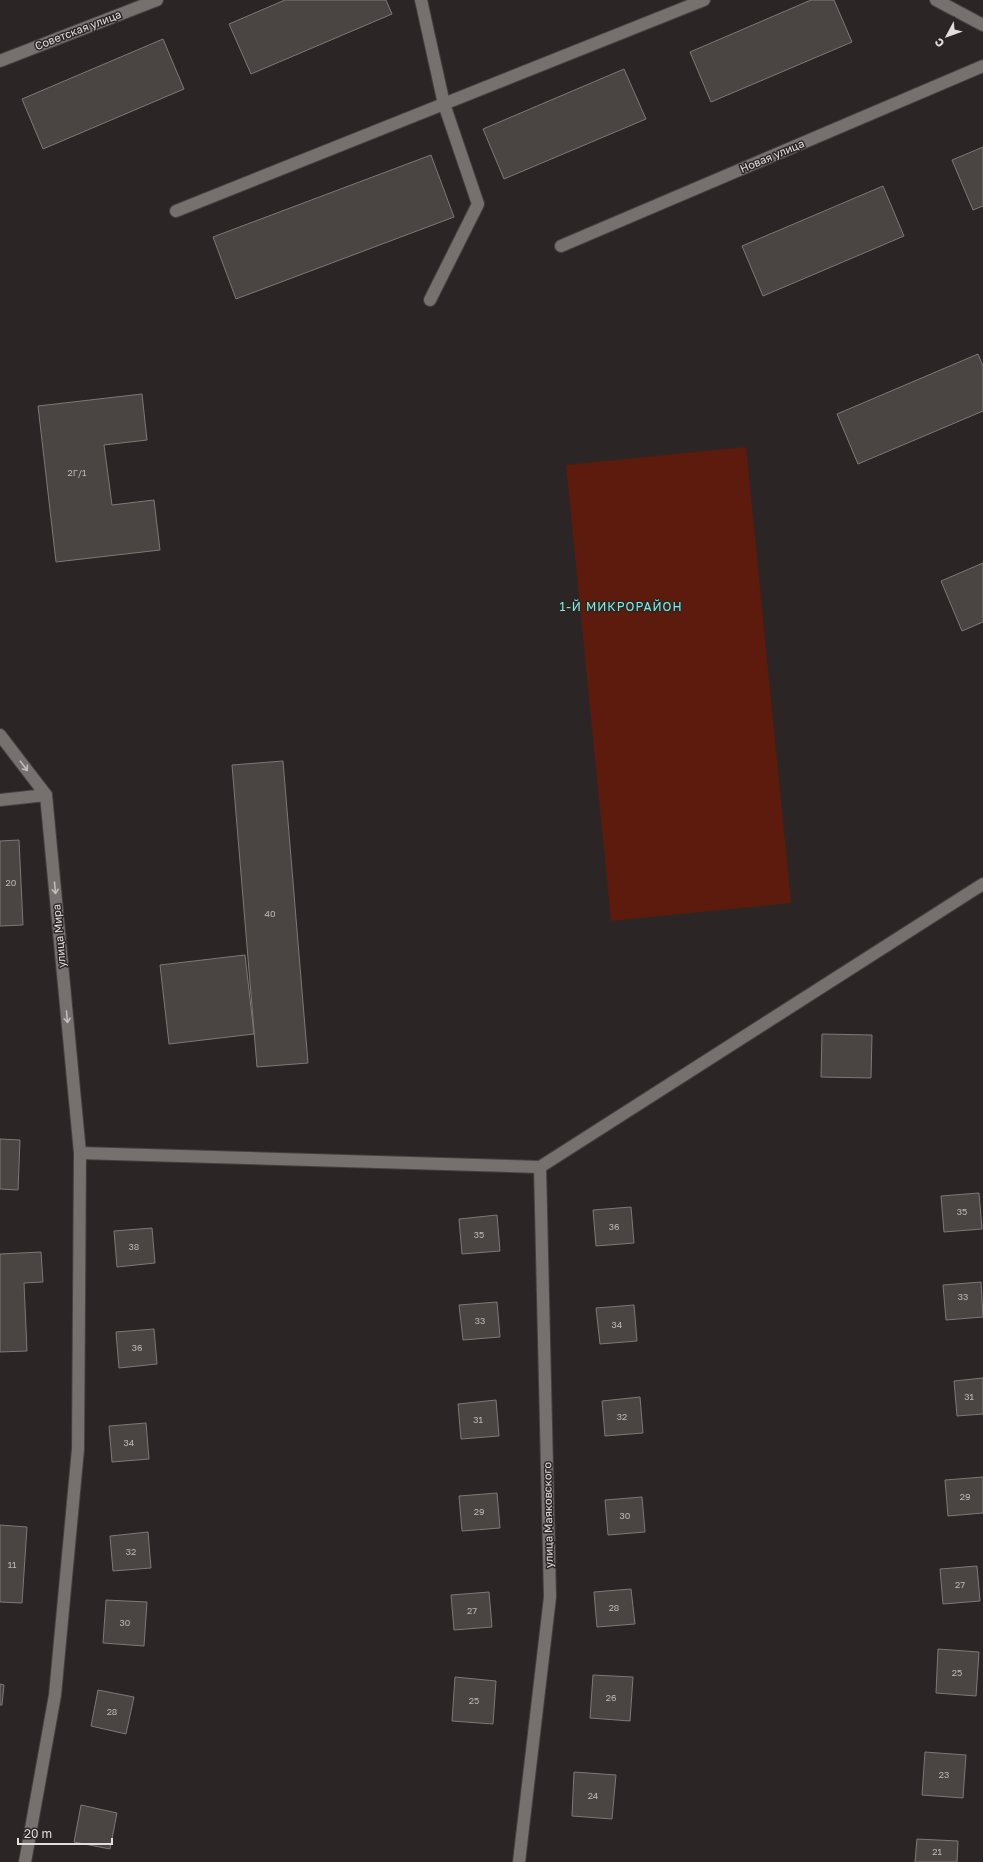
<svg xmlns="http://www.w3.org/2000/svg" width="983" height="1862" font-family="'Golos Text',sans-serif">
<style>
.green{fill:#5c1b0d}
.building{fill:#4a4543;stroke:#7e7877}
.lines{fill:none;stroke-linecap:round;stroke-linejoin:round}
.minor-casing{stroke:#444140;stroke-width:14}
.minor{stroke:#76706f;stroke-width:12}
.oneway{stroke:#c1bdbc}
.labels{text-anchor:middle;stroke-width:3;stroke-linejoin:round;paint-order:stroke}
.number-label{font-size:9px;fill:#bbb8b6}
.street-label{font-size:11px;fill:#e1dedd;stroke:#2b2625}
.neighbourhood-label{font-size:12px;letter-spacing:1px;fill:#82ebdc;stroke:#2b2625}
</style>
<rect width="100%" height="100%" fill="#2b2625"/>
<polygon class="green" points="746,447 791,903 611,921 566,465"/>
<g class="building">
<polygon points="285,0 386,0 392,14 251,74 229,24"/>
<polygon points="811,0 834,0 852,42 711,102 690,52"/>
<polygon points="163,39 184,89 43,149 22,99"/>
<polygon points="624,69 646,119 504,179 483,129"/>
<polygon points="983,147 983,206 973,210 952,160"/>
<polygon points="431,155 454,217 236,299 213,237"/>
<polygon points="883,186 904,236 763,296 742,246"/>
<polygon points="978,354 983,366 983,411 858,464 837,414"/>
<polygon points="142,394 147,440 104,445 112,505 154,500 160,550 56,562 38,406"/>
<polygon points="983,563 983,622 962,631 941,581"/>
<polygon points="283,761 308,1063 257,1067 232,765"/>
<polygon points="19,840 23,925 0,926 0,841"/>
<polygon points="245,955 254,1034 169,1044 160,965"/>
<polygon points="822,1034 872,1035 871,1078 821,1077"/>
<polygon points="0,1139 20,1140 18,1190 0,1189"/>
<polygon points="979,1193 982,1229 944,1232 941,1196"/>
<polygon points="631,1207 634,1243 596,1246 593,1210"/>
<polygon points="497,1215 500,1251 462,1254 459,1219"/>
<polygon points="152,1228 155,1263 117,1267 114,1231"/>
<polygon points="41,1252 43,1282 24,1283 27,1351 0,1352 0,1254"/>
<polygon points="981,1282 983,1317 946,1320 943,1285"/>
<polygon points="497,1302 500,1337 463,1340 459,1305"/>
<polygon points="634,1305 637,1341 600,1344 596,1308"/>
<polygon points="154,1329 157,1364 119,1368 116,1332"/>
<polygon points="983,1378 983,1414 957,1416 954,1381"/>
<polygon points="640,1397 643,1433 605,1436 602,1401"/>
<polygon points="496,1400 499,1436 461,1439 458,1404"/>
<polygon points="146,1423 149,1459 112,1462 109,1426"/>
<polygon points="983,1477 983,1513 948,1516 945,1480"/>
<polygon points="497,1493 500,1528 462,1531 459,1496"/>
<polygon points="642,1497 645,1532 608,1535 605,1500"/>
<polygon points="0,1525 27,1527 22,1603 0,1602"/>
<polygon points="148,1532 151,1568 113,1571 110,1536"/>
<polygon points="977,1566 980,1601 943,1604 940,1569"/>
<polygon points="631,1589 635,1624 597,1627 594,1592"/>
<polygon points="489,1592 492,1627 454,1630 451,1595"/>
<polygon points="106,1600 147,1602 144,1646 103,1643"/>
<polygon points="938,1649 979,1652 976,1696 936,1693"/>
<polygon points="593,1675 633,1677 630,1721 590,1718"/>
<polygon points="455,1677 496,1681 493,1724 452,1721"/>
<polygon points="0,1684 4,1685 2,1705 0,1705"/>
<polygon points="98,1690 134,1697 126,1734 91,1726"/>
<polygon points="925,1752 966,1755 963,1798 922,1795"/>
<polygon points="574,1772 616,1775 612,1819 572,1816"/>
<polygon points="81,1805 117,1813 110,1849 74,1842"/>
<polygon points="917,1839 958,1841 957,1862 915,1862"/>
</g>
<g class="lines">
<defs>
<g id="minor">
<polyline points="421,0 444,104 478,204 430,300"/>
<polyline points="936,0 983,25"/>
<polyline points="0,61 157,0"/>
<polyline points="176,211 704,0"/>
<polyline points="561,246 983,66"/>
<polyline points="0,735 46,795 80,1153 78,1449 55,1695 25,1862"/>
<polyline points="0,800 46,795"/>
<polyline points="80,1153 540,1167 983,884"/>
<polyline points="519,1862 550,1597 540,1167"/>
</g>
</defs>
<use href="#minor" class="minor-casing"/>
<use href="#minor" class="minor"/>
</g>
<defs><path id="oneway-shaft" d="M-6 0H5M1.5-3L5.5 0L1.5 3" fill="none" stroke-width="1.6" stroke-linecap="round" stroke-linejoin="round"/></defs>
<g class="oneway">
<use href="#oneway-shaft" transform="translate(24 766) rotate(53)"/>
<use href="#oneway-shaft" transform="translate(55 888) rotate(85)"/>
<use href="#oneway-shaft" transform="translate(67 1017) rotate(85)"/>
</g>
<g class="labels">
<g class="number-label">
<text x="77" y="476">2Г/1</text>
<text x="11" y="886">20</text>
<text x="270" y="917">40</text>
<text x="962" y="1215">35</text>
<text x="614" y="1230">36</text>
<text x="479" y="1238">35</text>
<text x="134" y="1250">38</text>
<text x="963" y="1300">33</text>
<text x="480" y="1324">33</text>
<text x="617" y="1328">34</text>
<text x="137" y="1351">36</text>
<text x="969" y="1400">31</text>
<text x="622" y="1420">32</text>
<text x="478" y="1423">31</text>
<text x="129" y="1446">34</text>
<text x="965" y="1500">29</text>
<text x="479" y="1515">29</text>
<text x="625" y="1519">30</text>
<text x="131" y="1555">32</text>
<text x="12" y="1568">11</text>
<text x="960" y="1588">27</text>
<text x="614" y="1611">28</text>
<text x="472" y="1614">27</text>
<text x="125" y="1626">30</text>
<text x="957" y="1676">25</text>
<text x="611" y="1701">26</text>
<text x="474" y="1704">25</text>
<text x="112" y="1715">28</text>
<text x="944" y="1778">23</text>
<text x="593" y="1799">24</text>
<text x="937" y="1855">21</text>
</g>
<g class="street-label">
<text transform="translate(78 30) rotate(-21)" y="4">Советская улица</text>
<text transform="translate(772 156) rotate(-23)" y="4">Новая улица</text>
<text transform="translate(59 936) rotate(-95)" y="4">улица Мира</text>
<text transform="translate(548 1515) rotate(-91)" y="4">улица Маяковского</text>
</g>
<g class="neighbourhood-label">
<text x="621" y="611">1-Й МИКРОРАЙОН</text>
</g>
</g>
<g transform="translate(947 36) rotate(229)" stroke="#2b2625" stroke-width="3" paint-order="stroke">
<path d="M0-3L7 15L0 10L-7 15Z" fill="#e1dedd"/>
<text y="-6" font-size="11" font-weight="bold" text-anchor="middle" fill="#e1dedd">С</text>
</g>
<path d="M18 1838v6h94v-6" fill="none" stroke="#e1dedd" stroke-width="2"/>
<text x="24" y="1838" font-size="12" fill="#e1dedd" stroke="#2b2625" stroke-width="3" paint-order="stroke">20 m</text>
</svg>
